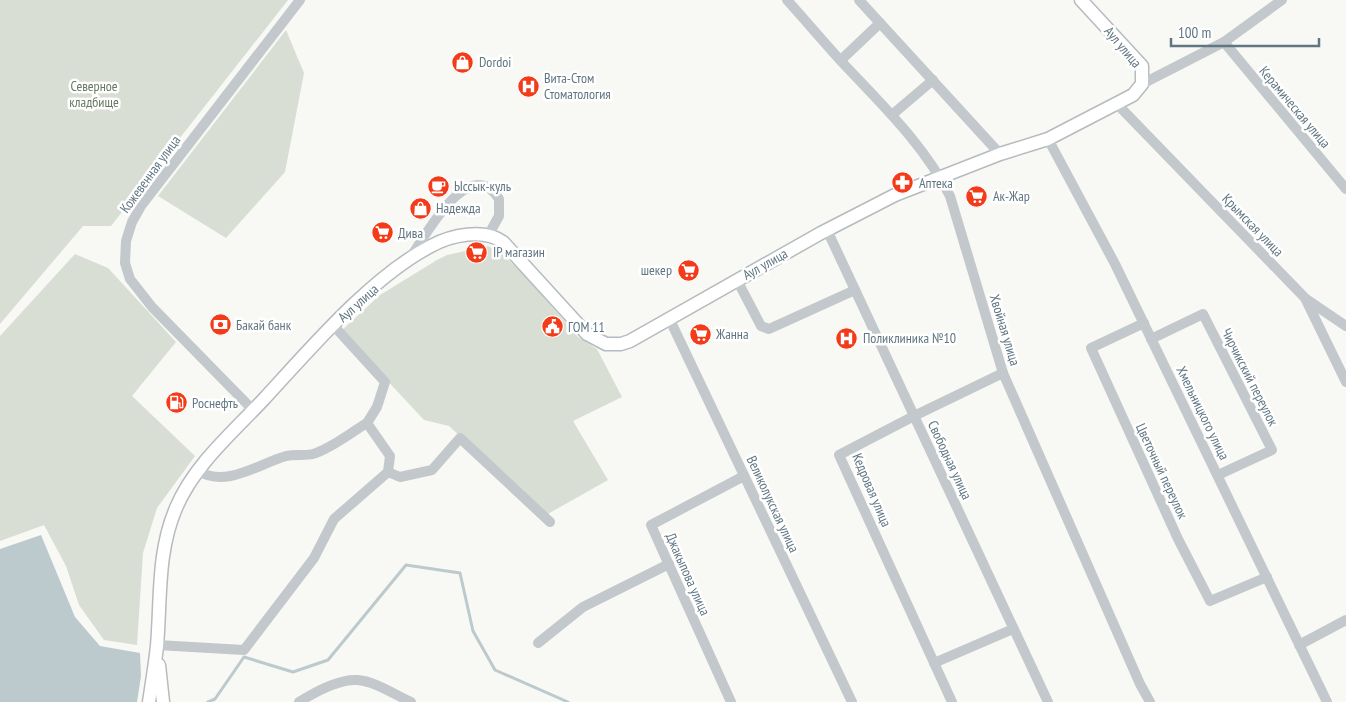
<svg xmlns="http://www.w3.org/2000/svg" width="1346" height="702" font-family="'PT Sans Narrow',sans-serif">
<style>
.green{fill:#d8ded3}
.water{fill:#bccace}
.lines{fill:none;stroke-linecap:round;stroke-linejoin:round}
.stream{stroke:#bccace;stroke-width:3}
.major-casing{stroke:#b5bbbf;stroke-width:15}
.minor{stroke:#c2c8cb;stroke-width:10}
.major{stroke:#fff;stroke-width:12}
.labels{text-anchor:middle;stroke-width:5;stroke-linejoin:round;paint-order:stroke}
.street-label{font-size:14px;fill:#607682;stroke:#fff}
.poi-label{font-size:14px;fill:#607682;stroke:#fff;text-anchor:start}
.park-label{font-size:14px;fill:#667a60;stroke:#fff}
</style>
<rect width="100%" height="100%" fill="#f8f8f4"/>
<g class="green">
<polygon points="0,0 288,0 111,226 83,226 0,324"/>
<polygon points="286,30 304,73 285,172 226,238 158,196"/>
<polygon points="488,246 502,254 526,277 578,337 597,349 622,397 573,421 608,480 546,515 449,426 424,420 341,331 380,295 437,260 447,255"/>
<polygon points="75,254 108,268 176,342 132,396 195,456 157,508 143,553 137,645 104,640 79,605 66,566 44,525 0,541 0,336"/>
</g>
<polygon class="water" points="41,535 75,617 100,646 140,653 141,676 137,702 0,702 0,549"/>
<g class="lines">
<polyline class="stream" points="208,702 215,699 244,657 293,672 328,660 406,565 460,573 473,631 495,670 568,702"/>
<defs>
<g id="major">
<polyline points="159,665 163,702"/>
<path d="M149 702C152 683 155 664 157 646 161 599 157 552 176 508 194 465 233 432 264 399 310 349 371 277 431 246 451 235 484 228 503 242L587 334 606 344H621L630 341 821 233 895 195 1000 154 1048 139 1133 95 1142 84V66L1081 0"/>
</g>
</defs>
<use href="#major" class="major-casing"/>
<g class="minor">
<path d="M787 0C805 20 822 40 840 60 880 103 923 143 950 196L1003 373 1140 684 1150 702"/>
<polyline points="859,0 1000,154"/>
<polyline points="1224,42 1346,189"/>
<polyline points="841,60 880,23"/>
<polyline points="1142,84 1224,42 1282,0"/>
<polyline points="1117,104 1305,298 1346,382"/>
<polyline points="893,114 933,80"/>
<polyline points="1048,139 1115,264 1327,702"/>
<polyline points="827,230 1048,702"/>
<path d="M410 258C425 237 469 152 499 199V216L489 234"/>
<polyline points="737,280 761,326 769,329 855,290"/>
<polyline points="1306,299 1346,326"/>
<polyline points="669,318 852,702"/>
<polyline points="1144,323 1091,348 1178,539 1210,601 1267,577"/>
<polyline points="1151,339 1203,314 1272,450 1218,475"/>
<polyline points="253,410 152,307 130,279 125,263 126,241 132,222 141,206 300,0"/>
<path d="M198 471C227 488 258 464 286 456 295 454 305 456 313 454 332 448 350 433 367 423"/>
<polyline points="388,472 400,477 432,470 460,438 550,522"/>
<polyline points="538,643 583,607 669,564"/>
<polyline points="157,645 244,650 314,558 334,519 388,472 390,456 367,423 377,407 385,382 333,325"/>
<polyline points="1299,645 1346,620"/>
<polyline points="934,663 1013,629"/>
<path d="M299 702C315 692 338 679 357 680 375 681 395 695 411 702"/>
<polyline points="731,702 651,525 744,476"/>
<polyline points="952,702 839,455 914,416 1003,373"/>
</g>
<use href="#major" class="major"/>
</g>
<defs>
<symbol id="shop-disc" viewBox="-11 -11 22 22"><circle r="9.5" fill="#f33b1a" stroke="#fff"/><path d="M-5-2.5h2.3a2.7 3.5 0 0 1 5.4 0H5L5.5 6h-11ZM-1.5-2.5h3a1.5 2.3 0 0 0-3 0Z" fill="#fff"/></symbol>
<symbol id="hospital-disc" viewBox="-11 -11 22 22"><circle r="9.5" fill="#f33b1a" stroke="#fff"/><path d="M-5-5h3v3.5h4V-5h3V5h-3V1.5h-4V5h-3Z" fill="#fff"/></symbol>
<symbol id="pharmacy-disc" viewBox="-11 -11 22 22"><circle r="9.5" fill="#f33b1a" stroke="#fff"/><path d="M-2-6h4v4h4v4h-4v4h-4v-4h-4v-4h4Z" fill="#fff"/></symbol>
<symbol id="cafe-disc" viewBox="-11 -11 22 22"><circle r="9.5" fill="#f33b1a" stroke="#fff"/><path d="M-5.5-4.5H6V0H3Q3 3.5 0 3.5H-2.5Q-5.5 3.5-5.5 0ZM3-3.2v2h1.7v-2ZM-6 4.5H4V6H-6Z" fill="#fff"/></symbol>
<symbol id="supermarket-disc" viewBox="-11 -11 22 22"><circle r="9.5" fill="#f33b1a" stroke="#fff"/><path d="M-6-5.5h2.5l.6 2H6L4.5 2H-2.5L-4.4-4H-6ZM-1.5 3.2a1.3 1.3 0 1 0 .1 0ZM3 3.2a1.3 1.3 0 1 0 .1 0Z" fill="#fff"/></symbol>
<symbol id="bank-disc" viewBox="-11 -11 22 22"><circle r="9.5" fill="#f33b1a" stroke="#fff"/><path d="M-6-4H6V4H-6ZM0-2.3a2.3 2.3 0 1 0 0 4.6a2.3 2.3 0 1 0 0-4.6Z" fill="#fff"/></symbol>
<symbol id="civic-disc" viewBox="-11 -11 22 22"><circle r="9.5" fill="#f33b1a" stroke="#fff"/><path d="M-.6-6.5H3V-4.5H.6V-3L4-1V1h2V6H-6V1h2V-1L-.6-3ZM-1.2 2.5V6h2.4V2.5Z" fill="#fff"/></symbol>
<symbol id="fuel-disc" viewBox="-11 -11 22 22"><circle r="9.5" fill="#f33b1a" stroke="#fff"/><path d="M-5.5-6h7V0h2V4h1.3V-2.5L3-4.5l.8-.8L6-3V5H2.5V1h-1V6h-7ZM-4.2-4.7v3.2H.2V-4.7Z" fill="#fff"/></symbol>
</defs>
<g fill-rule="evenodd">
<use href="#shop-disc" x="450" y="50" width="25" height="25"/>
<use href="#hospital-disc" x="516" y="74" width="25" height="25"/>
<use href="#pharmacy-disc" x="890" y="170" width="25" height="25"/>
<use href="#cafe-disc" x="426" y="174" width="25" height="25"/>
<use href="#supermarket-disc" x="964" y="184" width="25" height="25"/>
<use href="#shop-disc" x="408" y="196" width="25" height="25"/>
<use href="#supermarket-disc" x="370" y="220" width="25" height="25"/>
<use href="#supermarket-disc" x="464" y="240" width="25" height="25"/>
<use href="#supermarket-disc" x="676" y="258" width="25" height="25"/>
<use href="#bank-disc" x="208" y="312" width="25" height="25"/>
<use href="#civic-disc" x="540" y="314" width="25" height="25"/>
<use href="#supermarket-disc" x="688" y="322" width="25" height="25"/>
<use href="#hospital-disc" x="834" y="326" width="25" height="25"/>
<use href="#fuel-disc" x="164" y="390" width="25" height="25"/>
</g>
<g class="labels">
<g class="street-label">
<text transform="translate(1123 47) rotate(50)" y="5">Аул улица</text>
<text transform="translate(1295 107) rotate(50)" y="5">Керамическая улица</text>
<text transform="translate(150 174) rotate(-54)" y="5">Кожевенная улица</text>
<text transform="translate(1253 225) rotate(46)" y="5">Крымская улица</text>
<text transform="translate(765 264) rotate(-29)" y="5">Аул улица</text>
<text transform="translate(358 303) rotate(-42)" y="5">Аул улица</text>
<text transform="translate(1005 330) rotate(73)" y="5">Хвойная улица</text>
<text transform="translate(1250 377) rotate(63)" y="5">Чирчикский переулок</text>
<text transform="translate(1203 413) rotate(64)" y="5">Хмельницкого улица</text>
<text transform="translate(950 460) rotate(65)" y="5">Свободная улица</text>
<text transform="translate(1162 471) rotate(65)" y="5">Цветочный переулок</text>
<text transform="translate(872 490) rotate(67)" y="5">Кедровая улица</text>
<text transform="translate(773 504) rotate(65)" y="5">Великолукская улица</text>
<text transform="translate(688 574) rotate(66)" y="5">Джакыпова улица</text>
</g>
<g class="poi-label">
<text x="479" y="67">Dordoi</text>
<text x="544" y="83">Вита-Стом<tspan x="544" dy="16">Стоматология</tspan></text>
<text x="919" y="188">Аптека</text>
<text x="454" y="191">Ыссык-куль</text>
<text x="993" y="201">Ак-Жар</text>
<text x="436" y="213">Надежда</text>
<text x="398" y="238">Дива</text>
<text x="493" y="257">IP магазин</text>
<text x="672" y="275" text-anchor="end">шекер</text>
<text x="236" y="330">Бакай банк</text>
<text x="568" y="332">ГОМ 11</text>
<text x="716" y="339">Жанна</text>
<text x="863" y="343">Поликлиника №10</text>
<text x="192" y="408">Роснефть</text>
</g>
<g class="park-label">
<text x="94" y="91">Северное<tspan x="94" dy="16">кладбище</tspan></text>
</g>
</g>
<path d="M1171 38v8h148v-8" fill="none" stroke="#607682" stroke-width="2.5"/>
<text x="1178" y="38" font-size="15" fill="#607682" stroke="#ffffff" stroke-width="4" paint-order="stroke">100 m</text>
</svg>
